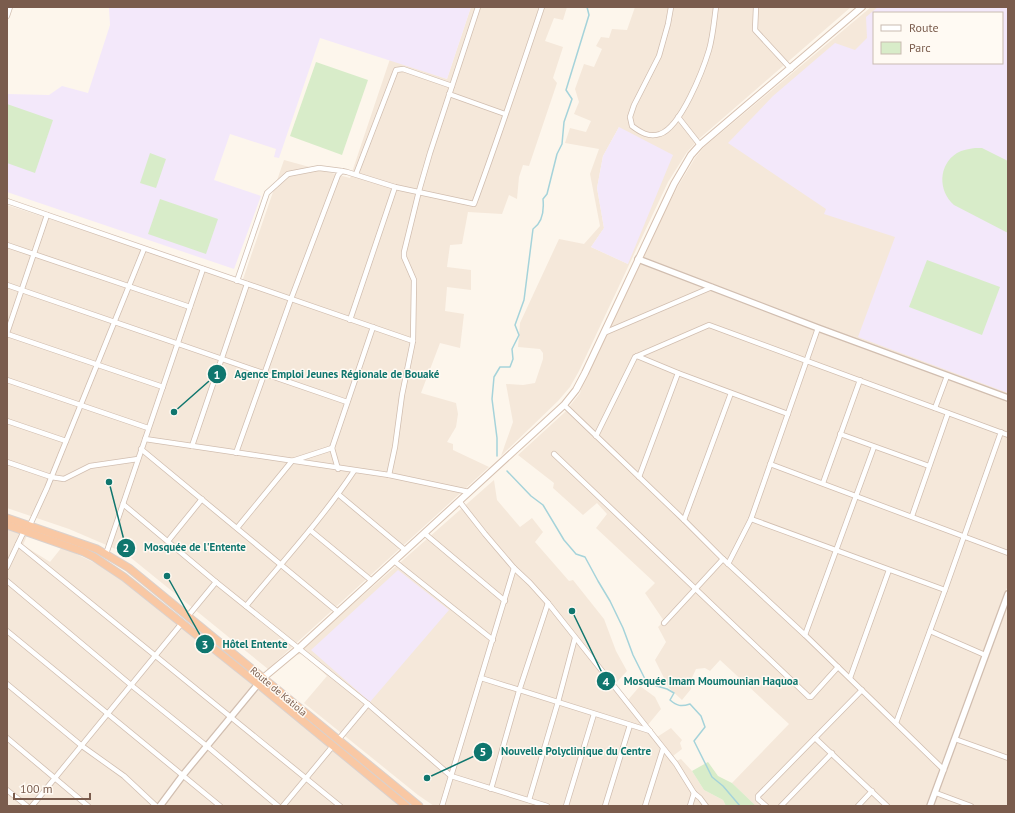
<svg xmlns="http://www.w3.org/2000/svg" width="1015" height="813" font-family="'PT Sans',sans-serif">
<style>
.residential{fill:#f5e8da;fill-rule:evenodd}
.education{fill:#f3e8fa;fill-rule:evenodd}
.green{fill:#d8ecc9}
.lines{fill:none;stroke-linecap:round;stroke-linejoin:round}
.stream{stroke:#a5d3da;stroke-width:1.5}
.minor-casing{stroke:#d1beb0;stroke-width:6}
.tertiary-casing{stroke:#d1beb0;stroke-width:8}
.secondary-casing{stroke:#d6c0b0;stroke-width:8}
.trunk-casing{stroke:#dad1cd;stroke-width:9}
.minor{stroke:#fff;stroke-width:4.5}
.tertiary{stroke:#fff;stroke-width:5.5}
.secondary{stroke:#fff;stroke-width:6}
.trunk{stroke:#f9c8a4;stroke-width:7}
.labels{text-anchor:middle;stroke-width:3;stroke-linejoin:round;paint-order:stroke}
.street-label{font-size:10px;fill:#7a5c4d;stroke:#fffaf3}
.leader{fill:none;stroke:#0f766e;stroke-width:1.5}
.callout-dot{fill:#0f766e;stroke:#fffaf3;stroke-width:1.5}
.mark-label{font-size:12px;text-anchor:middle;font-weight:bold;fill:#fff}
.callout-label{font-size:11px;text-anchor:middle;font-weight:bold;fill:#0f766e;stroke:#fffaf3;stroke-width:3;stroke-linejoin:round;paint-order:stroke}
</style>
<rect width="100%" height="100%" fill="#fdf6ec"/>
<g class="residential">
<polygon points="471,7 567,7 563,20 554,18 545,41 563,47 553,78 557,83 529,166 523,165 519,177 517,199 509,195 502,214 468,212 462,244 450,245 447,267 471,270 471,290 447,287 445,311 464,314 460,348 440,343 421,393 456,403 458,414 456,427 447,442 453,444 453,450 489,467 268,669 125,553 69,529 7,508 7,205 242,282 284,160 350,178 390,59 447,79"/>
<path d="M635 7H851L700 138 687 152 668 182 579 371 570 387 558 401 501 456 513 422 506 384 523 385 535 383 543 359V353L540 349 518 347 520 323 559 239 584 244 600 226 590 174 599 149 565 143 570 128 586 132 591 121 574 114 579 102 575 89 584 64 594 67 602 49 596 46 601 37 609 38 612 29 627 30ZM619 127 628 264 591 247 604 228 597 188 603 156Z"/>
<path d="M871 7H1008V585L926 806H756L732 783 789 724 720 660 710 671 705 668 696 669 690 682 691 689 682 700 669 688 655 660 666 642 658 627 664 621 645 593 655 583 596 528 607 514 597 503 583 515 553 488 554 483 518 455 565 412 580 393 585 375 631 278 678 186 695 158 704 147ZM874 13H1002V63H874Z"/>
<polygon points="494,480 497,500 520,527 532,518 543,532 535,542 569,581 573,580 604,619 616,651 627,671 615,684 627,701 640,686 655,697 661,709 647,726 657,737 671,728 682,740 680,743 682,749 673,756 676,761 681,759 692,771 704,790 723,800 726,806 434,806 418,795 304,703 327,676 306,657 301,654 295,655"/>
<polygon points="7,526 28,533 23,545 50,562 62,547 97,564 120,578 402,806 7,806"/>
<polygon points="1008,602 1008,806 932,806"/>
</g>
<g class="education">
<polygon points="104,7 471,7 447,79 320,38 279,158 274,157 276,149 230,134 214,180 261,196 234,269 7,192 7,94 49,95 62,86 88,93 110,25 109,8"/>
<path d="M878 7H1008V393L858 337 895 237 824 214 826 209 728 143 773 96 835 43 855 50 867 38 866 17ZM874 13H1002V63H874Z"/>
<polygon points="619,127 673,155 628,264 591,247 604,228 597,188 603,156"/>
<polygon points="398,570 449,610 370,702 311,650"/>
</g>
<g class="green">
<polygon points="316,62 368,80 342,155 290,136"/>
<polygon points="7,104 53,120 35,173 7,163"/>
<path d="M975 148H982L1008 161V233L954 205C938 191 938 165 957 153 962 150 969 149 975 148Z"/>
<polygon points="150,153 166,159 156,188 140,183"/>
<polygon points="160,199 218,219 206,254 148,234"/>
<polygon points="927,260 1000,287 982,335 909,307"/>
<polygon points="708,762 718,776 732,783 756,806 726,806 723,800 704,790 692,771"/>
</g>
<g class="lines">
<g class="stream">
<path d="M497 456V438L492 399 494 377 500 367H510L513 359 512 349 519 335 515 325 524 300 533 229C543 222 544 209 543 199L547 194 557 154 562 144 564 122 572 99 566 90 589 15 587 7"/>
<path d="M507 471 531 496 543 505 564 540 576 554 585 557 598 581 610 601 623 628 633 655 645 679 650 684 667 689 674 693 670 700C677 706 681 707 690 704L701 716 705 727 694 741 712 777 723 786 740 806"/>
</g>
<defs>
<g id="minor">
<path d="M671 7 668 24 659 56 634 105 630 117 632 126C640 132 649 138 660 134 681 127 703 70 709 50 713 36 714 21 716 7"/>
<polyline points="756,7 755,30 791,69"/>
<polyline points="7,16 10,7"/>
<polyline points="449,94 505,114"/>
<polyline points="678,117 700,145"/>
<polyline points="356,174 396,70 403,69 452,86"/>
<polyline points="7,201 413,341"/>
<polyline points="7,245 190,307"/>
<polyline points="237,281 267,193 288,174 319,168 342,171"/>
<polyline points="7,285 347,402"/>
<polyline points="350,320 395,187"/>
<polyline points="7,333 47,215"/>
<polyline points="604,333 712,287"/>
<polyline points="7,334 163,387"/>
<polyline points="637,356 678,373 788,414"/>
<polyline points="7,380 148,428"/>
<polyline points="564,405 684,520 723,559 805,635 944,770"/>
<polyline points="935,408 947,376"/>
<polyline points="7,421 66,441"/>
<polyline points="840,434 929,466"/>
<polyline points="596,436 635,357 709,325 1008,435"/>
<polyline points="145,439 389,475 469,492"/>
<polyline points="192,446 247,284"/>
<polyline points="141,449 338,612"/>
<path d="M236 453 291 299 338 175 342 171 347 172 395 187 474 204C498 139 520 73 542 7"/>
<polyline points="554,454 809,697 811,697 838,667"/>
<polyline points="7,462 51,477 64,479 90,466 138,459"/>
<polyline points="770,464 1008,553"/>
<polyline points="338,469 332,448 373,327"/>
<polyline points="389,475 395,447 402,395 413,341 414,280 404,257 404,252 419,191 430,153 478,7"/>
<polyline points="639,477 678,373"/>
<polyline points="823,483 860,380"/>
<polyline points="338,494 405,550"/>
<polyline points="459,501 485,534 514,568 530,583 548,603 676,764 694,793 700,798 706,806"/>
<polyline points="123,504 216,582 368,704 451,776 547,806"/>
<polyline points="912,516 948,413"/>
<polyline points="751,519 945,590"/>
<polyline points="684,520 731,393"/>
<polyline points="30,525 47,488 144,249"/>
<polyline points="237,528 292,461 332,448"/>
<polyline points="310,530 372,581"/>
<polyline points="424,533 505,601"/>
<polyline points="168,541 202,499"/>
<polyline points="18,544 340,806"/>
<polyline points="106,554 203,269"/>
<polyline points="394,561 493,640"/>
<polyline points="728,564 751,519 818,328"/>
<polyline points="7,567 24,531"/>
<polyline points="7,581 131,685 208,747 278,806"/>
<path d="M246 606C283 561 322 519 354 471"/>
<polyline points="188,616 216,582"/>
<polyline points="664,623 723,559"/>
<polyline points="7,631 220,806"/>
<polyline points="930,631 985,655"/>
<polyline points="805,635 874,447"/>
<polyline points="481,678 650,731"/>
<polyline points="850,678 889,570"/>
<polyline points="7,684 82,746 124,776 156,806"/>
<polyline points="896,723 945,590 1001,432"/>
<polyline points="7,738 88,806"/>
<polyline points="815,738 887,806"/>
<polyline points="955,739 1008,758"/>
<polyline points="338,740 368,704"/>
<polyline points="491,789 519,691 548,603"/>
<polyline points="7,790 27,806"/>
<polyline points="936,793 971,806"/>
<polyline points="529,800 558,702 575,638"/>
<polyline points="32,806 182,623"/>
<polyline points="283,806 332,747"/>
<polyline points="442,806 514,568"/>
<polyline points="566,806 594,714"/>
<polyline points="605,806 630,725"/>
<polyline points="645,806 663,749"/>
<polyline points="690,806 694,793"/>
<polyline points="766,806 758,799 758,796 862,690"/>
<polyline points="781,806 832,753"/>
<polyline points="858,806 872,791"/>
</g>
<g id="tertiary">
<polyline points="638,259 818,328 1008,398"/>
<polyline points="160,806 183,775 263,678"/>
<polyline points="930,806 1008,594"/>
</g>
<polyline id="secondary" points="263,678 299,648 564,405 576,390 585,373 674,184 691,155 700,145 862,7"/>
<g id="trunk">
<polyline points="7,518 97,549 129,568 419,806"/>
<polyline points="7,525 84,552 94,557 124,577 258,684 406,806"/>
</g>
</defs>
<use href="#minor" class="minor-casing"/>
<use href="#tertiary" class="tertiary-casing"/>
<use href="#secondary" class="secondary-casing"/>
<use href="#trunk" class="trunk-casing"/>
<use href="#minor" class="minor"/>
<use href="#tertiary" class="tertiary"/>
<use href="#secondary" class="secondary"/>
<use href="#trunk" class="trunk"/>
</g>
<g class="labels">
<g class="street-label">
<text transform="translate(279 691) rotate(40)" y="4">Route de Katiola</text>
</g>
</g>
<path class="leader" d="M174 412L217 374M109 482L126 548M167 576L205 644M572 611L606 681M427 778L483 752"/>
<g class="callout-dot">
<circle cx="174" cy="412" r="4"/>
<circle cx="109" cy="482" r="4"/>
<circle cx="167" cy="576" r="4"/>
<circle cx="572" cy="611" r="4"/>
<circle cx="427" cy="778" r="4"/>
<circle cx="217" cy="374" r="10"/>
<circle cx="126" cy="548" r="10"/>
<circle cx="205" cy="644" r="10"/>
<circle cx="606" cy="681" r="10"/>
<circle cx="483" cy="752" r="10"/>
</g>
<g class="mark-label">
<text x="217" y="379">1</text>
<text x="126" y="552">2</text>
<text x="205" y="649">3</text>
<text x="606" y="686">4</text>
<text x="483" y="756">5</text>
</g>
<g class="callout-label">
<text x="337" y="378">Agence Emploi Jeunes Régionale de Bouaké</text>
<text x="195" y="551">Mosquée de l'Entente</text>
<text x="255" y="648">Hôtel Entente</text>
<text x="711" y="685">Mosquée Imam Moumounian Haquoa</text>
<text x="576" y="755">Nouvelle Polyclinique du Centre</text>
</g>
<rect width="1015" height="813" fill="none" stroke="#7a5c4d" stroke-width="16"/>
<rect x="873" y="12" width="130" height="52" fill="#fffaf3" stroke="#cabbb1"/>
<rect x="881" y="25" width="20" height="6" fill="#ffffff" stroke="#cabbb1"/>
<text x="909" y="32" font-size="12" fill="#7a5c4d">Route</text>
<rect x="881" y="42" width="20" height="12" fill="#d8ecc9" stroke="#cabbb1"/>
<text x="909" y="52" font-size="12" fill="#7a5c4d">Parc</text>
<path d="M14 793v6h76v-6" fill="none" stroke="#7a5c4d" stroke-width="2"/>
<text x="20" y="793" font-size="12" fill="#7a5c4d" stroke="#fffaf3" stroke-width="3" paint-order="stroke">100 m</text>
</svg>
